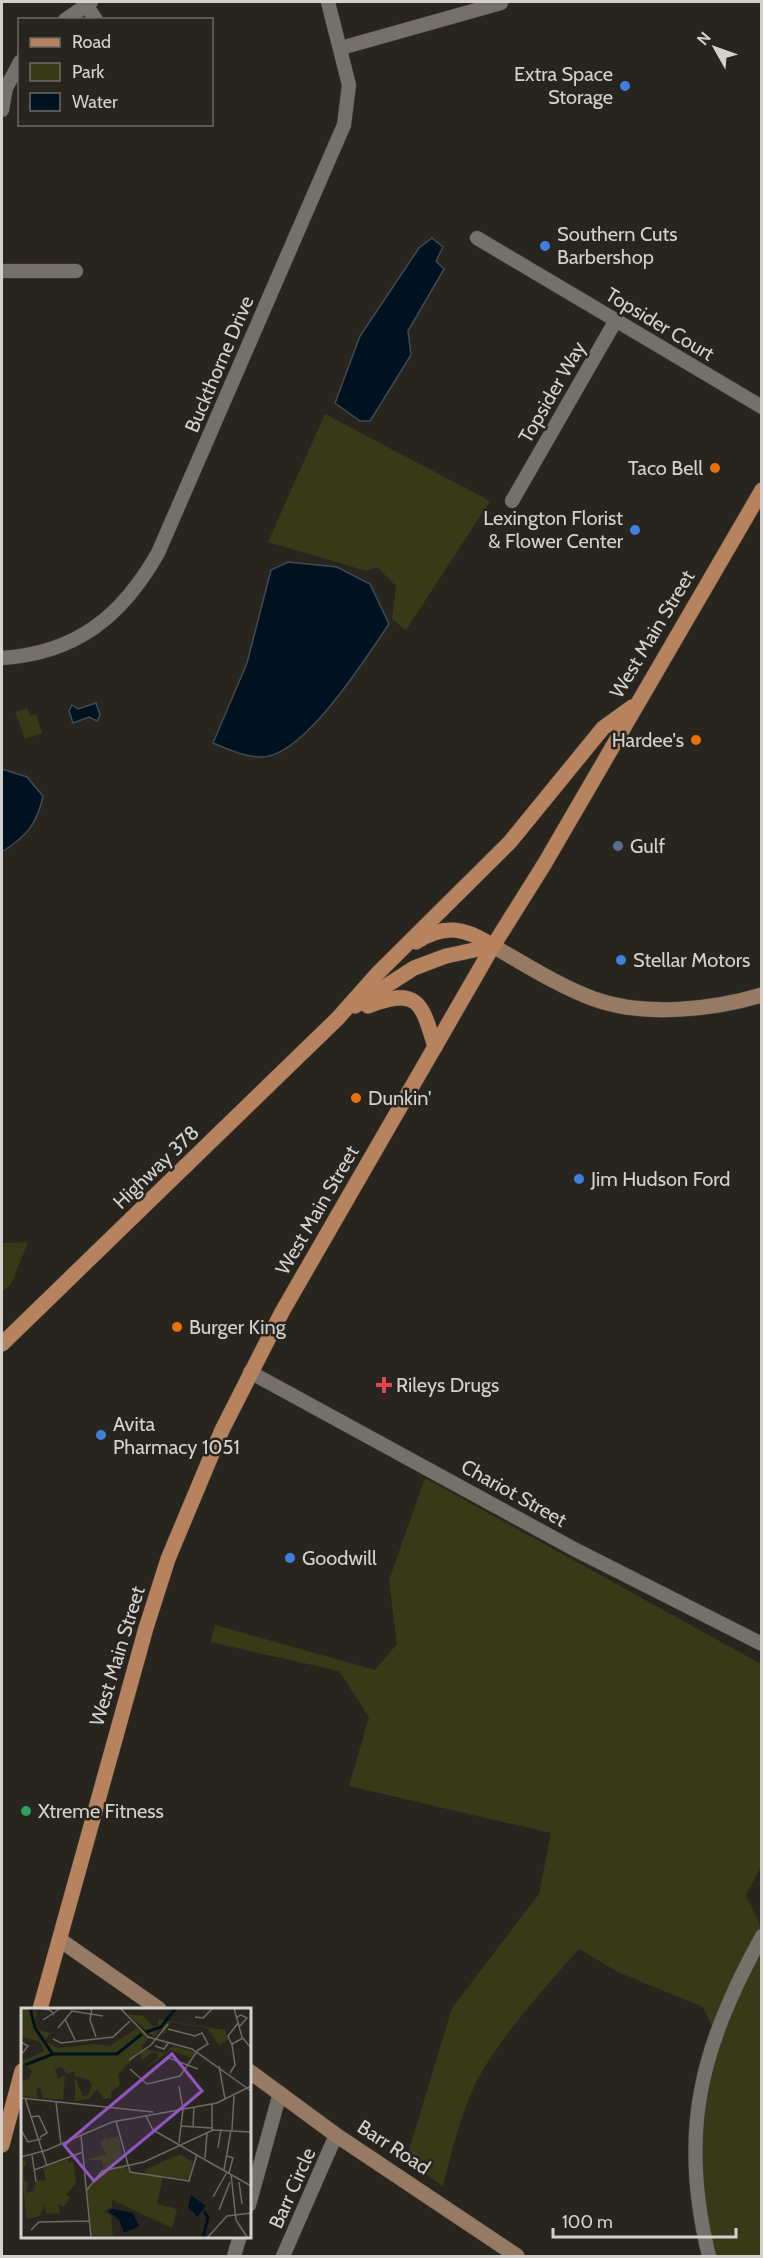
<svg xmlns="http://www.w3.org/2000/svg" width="763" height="2258" font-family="Cabin,sans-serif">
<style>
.green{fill:#363a17}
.water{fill:#00121f;stroke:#3f4b53;stroke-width:1.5}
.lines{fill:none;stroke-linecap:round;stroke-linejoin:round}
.street-casing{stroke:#43413c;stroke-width:15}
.secondary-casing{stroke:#43413c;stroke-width:16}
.primary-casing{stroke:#43413c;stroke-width:16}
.street{stroke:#75716a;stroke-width:14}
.secondary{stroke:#967a64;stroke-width:15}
.primary{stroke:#b7835e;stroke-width:15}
.shop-dot{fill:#3f7fe0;stroke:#28251f;stroke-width:2}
.food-dot{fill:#e8710a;stroke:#28251f;stroke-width:2}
.service-dot{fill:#5c6f8a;stroke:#28251f;stroke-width:2}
.health-dot{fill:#e0444e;stroke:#28251f;stroke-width:2}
.leisure-dot{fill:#2e9e5b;stroke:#28251f;stroke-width:2}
.labels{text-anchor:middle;stroke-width:5;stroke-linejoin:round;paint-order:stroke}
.poi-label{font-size:20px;fill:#d3d1cd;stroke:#28251f;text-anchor:start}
.street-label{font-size:20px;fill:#d3d1cd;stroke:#28251f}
.inset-river{fill:none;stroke:#00121f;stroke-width:3}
.inset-road{fill:none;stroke:#6c6a65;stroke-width:1.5}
.view{fill:#9155c2;fill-opacity:0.15;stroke:#9155c2;stroke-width:3}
.inset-edge{fill:none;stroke:#d3d1cd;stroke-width:3}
</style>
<rect width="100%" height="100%" fill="#28251f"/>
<g class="green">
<polygon points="325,414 490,501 406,630 392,619 396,586 377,567 366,571 268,542"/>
<polygon points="27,708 30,716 36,714 42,733 25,739 15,712"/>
<polygon points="28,1242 11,1284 2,1292 2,1243"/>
<path d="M425 1478 761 1664V1867L746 1895 761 1927 729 1989 761 1943V2256H709L694 2163 715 2033 703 2007 618 1972 579 1949C545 1987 511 2025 484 2068 463 2103 453 2147 443 2186L406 2160 452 2008 539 1894 551 1833 349 1786 369 1717 339 1671 210 1642 215 1625 375 1670 397 1644 389 1580Z"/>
</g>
<g class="water">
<polygon points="432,238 443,247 436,261 444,269 408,331 411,355 370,421 360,421 335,403 360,336 419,248"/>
<path d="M288 562 337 567 370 584 389 624C366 657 304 758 261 757 244 757 228 749 213 743L247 663 271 570Z"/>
<polygon points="96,703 100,715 97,721 89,717 73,723 69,711 72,705 78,709"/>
<path d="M2 769 27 777 43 796C37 825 26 836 2 852Z"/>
</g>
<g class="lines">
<defs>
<g id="street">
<polyline points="86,5 96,20"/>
<polyline points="65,20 91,2"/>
<polyline points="341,48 501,3"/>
<polyline points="2,110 6,88 20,62"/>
<polyline points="477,238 762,407"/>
<polyline points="2,271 76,271"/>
<polyline points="512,501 616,320"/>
<path d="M2 658C77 653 122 616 158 553L344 125 349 85 328 2"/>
<polyline points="250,1372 574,1549 762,1644"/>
<polyline points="249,2205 280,2093"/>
<polyline points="234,2256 240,2236"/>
<polyline points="283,2256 336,2135"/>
<path d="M709 2256C678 2131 701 2047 762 1936"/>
</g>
<g id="secondary">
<path d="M493 946C526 965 559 986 594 999 644 1017 712 1010 762 995"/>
<polyline points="60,1940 159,2009"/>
<polyline points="249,2071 336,2135 517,2256"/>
</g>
<g id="primary">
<path d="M416 942C445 923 466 928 493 946"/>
<polyline points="355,1006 414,968 446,956 493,946"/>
<path d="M368 1006C418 986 422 1003 435 1047"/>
<polyline points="2,1344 338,1018 378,973 510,842 603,728 632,707"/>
<polyline points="40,2009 146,1628 168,1559 222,1430 282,1312 493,946 545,863 762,490"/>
<polyline points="2,2145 22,2071"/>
</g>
</defs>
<use href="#street" class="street-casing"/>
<use href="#secondary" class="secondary-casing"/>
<use href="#primary" class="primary-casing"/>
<use href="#street" class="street"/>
<use href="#secondary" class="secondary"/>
<use href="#primary" class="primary"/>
</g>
<g class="shop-dot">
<circle cx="625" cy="86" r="6"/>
<circle cx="545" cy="246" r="6"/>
<circle cx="635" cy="530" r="6"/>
<circle cx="621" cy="960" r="6"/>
<circle cx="579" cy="1179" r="6"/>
<circle cx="101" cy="1435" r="6"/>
<circle cx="290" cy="1558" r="6"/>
</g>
<g class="food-dot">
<circle cx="715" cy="468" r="6"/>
<circle cx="696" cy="740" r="6"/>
<circle cx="356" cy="1098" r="6"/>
<circle cx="177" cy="1327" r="6"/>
</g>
<circle class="service-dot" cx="618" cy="846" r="6"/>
<path class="health-dot" d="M381 1376h6v6h6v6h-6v6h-6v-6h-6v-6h6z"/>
<circle class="leisure-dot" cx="26" cy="1811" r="6"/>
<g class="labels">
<g class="poi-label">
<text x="613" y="81" text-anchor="end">Extra Space<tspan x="613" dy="23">Storage</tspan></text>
<text x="557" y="241">Southern Cuts<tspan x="557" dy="23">Barbershop</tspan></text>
<text x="703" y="475" text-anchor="end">Taco Bell</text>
<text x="623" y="525" text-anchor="end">Lexington Florist<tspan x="623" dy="23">&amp; Flower Center</tspan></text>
<text x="684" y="747" text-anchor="end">Hardee's</text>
<text x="630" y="853">Gulf</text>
<text x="633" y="967">Stellar Motors</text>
<text x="368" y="1105">Dunkin'</text>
<text x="591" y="1186">Jim Hudson Ford</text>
<text x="189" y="1334">Burger King</text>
<text x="396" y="1392">Rileys Drugs</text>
<text x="113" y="1431">Avita<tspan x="113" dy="23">Pharmacy 1051</tspan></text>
<text x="302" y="1565">Goodwill</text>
<text x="38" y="1818">Xtreme Fitness</text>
</g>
<g class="street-label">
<text transform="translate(660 324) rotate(31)" y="7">Topsider Court</text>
<text transform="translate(219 364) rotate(-67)" y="7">Buckthorne Drive</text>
<text transform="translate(552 392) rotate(-60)" y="7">Topsider Way</text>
<text transform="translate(652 634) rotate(-59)" y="7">West Main Street</text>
<text transform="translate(156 1167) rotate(-44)" y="7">Highway 378</text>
<text transform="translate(317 1210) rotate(-60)" y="7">West Main Street</text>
<text transform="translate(514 1493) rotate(29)" y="7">Chariot Street</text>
<text transform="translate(117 1656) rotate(-73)" y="7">West Main Street</text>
<text transform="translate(394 2147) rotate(33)" y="7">Barr Road</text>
<text transform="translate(292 2188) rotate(-66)" y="7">Barr Circle</text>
</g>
</g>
<g transform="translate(21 2008)">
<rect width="230" height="230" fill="#28251f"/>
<path d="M1 0 16 4 14 14 18 22 29 25 24 33 37 40 73 36 89 38 116 20 128 30 120 38 122 41 144 45 152 38 174 44 170 50 149 42 123 62 137 49 136 45H130L121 52 119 44 97 66 99 77 90 84 91 90 83 91 76 81 68 91 54 93V69L62 88 67 87 71 77 68 72 53 68 54 63 46 66 41 59 34 61 37 71 44 67 42 92 22 90 19 79 15 81 17 90 0 88 2 73 8 71 11 63 0 54 23 43 19 34 0 28ZM106 6 123 8 131 18H137V11L204 22 207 32 198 37 186 20 150 14 143 26 139 21 133 29ZM82 122 86 131 98 128 102 152 89 160 104 158 109 165H125L123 162 159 146 172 154 168 172 142 168 136 196 156 201 151 220 91 192V199L83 203 90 207 92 229 70 227 66 180 83 160 80 152H64L85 146 79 135 84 130ZM0 151 6 154 2 161 4 174H7L5 185 12 183 16 172 25 173 22 160 47 151V155L52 153 55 175 45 187 50 189 42 199 37 196 39 205 25 206 24 196 19 208 5 211Z" fill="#363a17"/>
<path d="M170 187 185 198 176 209 167 199ZM92 201 112 205 118 218 103 225 98 212 87 203Z" fill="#00121f"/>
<path class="inset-river" d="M9 0 14 20 31 45M125 24 140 19 155 0M4 57 32 46H96L121 26M182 229 187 210 183 203"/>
<path class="inset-road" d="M17 0 29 2 33 7M71 0 69 12 75 29M99 0 127 29 171 41 230 83M213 0 221 29 230 40M174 9 182 10 192 0M216 9 220 7 226 10 218 19M44 11 54 32M22 12 40 0M37 20 51 3 82 8M32 31 40 35 92 29 109 13M0 34 7 38 0 47M211 37 207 28 217 15M134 38 143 41 148 34M108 52 130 37 147 16M198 58 204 91M109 61 126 76 159 68 177 42 187 36 181 25 174 28 147 21M209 65 214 57 211 36 222 30M119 72 148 50 177 61M0 90 132 104M4 90 26 158M35 94 40 136M191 96V122M125 108 132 122 230 178M9 109 18 108 26 125 19 129M95 113 109 164 168 173 176 146M160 118 191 120M172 119 173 100M0 122 7 134 20 131M211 122 213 88M60 127 70 229M158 135 162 101 158 78M197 140 200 121M11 147 15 174M206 148 212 150 208 165M0 149 26 142 91 114 196 95 230 78M184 150 186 125M13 162 62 144M203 162 210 122M210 166 215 212 226 229M218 174 221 196M65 183 81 163 123 154 192 122 230 124M192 189 206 164M198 202 209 174M10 222 18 214 68 213M187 229 206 208 230 205"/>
<path class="view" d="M151 46 181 83 73 173 43 137Z"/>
<rect width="230" height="230" class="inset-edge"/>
</g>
<rect width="763" height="2258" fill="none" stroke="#d3d1cd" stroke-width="6"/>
<rect x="18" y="18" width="195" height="108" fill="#28251f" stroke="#6c6a65" stroke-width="1.5"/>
<rect x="30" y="38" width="30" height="9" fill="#b7835e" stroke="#6c6a65" stroke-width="1.5"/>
<text x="72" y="48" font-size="18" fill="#d3d1cd">Road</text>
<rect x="30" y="63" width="30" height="18" fill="#363a17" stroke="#6c6a65" stroke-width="1.5"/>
<text x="72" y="78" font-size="18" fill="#d3d1cd">Park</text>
<rect x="30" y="93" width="30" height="18" fill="#00121f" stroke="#6c6a65" stroke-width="1.5"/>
<text x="72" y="108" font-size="18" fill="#d3d1cd">Water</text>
<g transform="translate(715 48) rotate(310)" stroke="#28251f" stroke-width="4.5" paint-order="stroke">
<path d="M0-4.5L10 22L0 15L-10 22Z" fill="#d3d1cd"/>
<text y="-9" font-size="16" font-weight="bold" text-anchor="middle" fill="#d3d1cd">N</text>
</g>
<path d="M553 2228v9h183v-9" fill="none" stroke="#d3d1cd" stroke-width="3"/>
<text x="562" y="2228" font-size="18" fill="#d3d1cd" stroke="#28251f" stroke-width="4.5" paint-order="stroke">100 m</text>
</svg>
